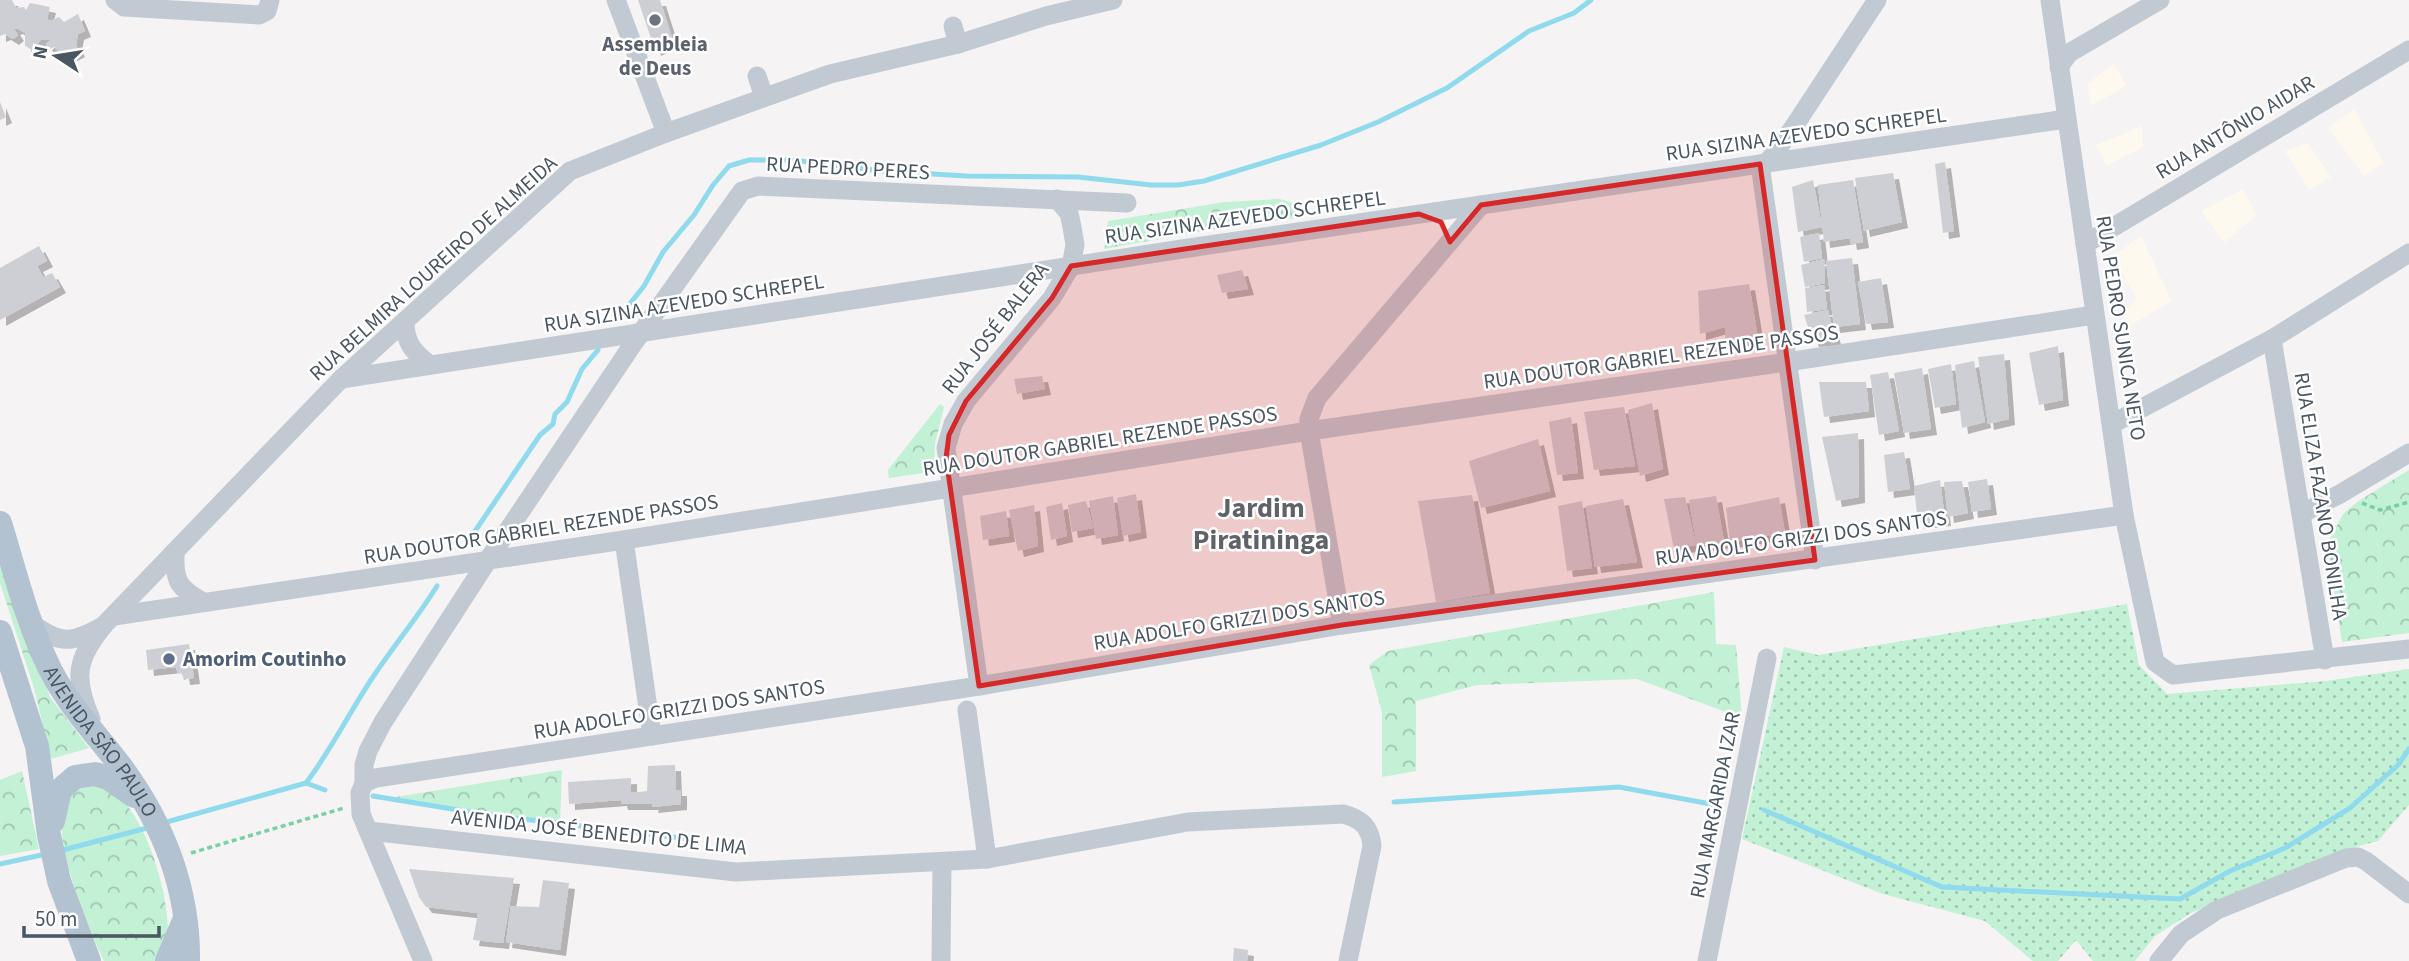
<svg xmlns="http://www.w3.org/2000/svg" width="2409" height="961" font-family="'Source Sans 3',sans-serif">
<style>
.commercial{fill:#fdf9ef}
.grass{fill:url(#grass-dots)}
.forest{fill:url(#forest-crowns)}
.lines{fill:none;stroke-linecap:round;stroke-linejoin:round}
.stream{stroke:#90daee;stroke-width:5}
.building{fill:#cdcfd5;filter:url(#shadow)}
.path{stroke:#7ad0a6;stroke-width:3.5;stroke-dasharray:5 3.5;stroke-linecap:butt}
.minor{stroke:#c1cad2;stroke-width:19}
.major{stroke:#b3c2d1;stroke-width:24}
.marked{fill:#d62828;fill-opacity:0.2;stroke:#d62828;stroke-width:5;stroke-linejoin:round}
.worship-dot{fill:#6b7280;stroke:#fff;stroke-width:2.5}
.service-dot{fill:#5c6f8a;stroke:#fff;stroke-width:2.5}
.labels{text-anchor:middle;stroke-width:5;stroke-linejoin:round;paint-order:stroke}
.worship-label{font-size:21px;font-weight:bold;fill:#5b616d;stroke:#fff}
.street-label{font-size:21px;fill:#4a5661;stroke:#fff}
.service-label{font-size:21px;font-weight:bold;fill:#4e5e75;stroke:#fff;text-anchor:start}
.district-label{font-size:28px;font-weight:bold;fill:#5f6368;stroke:#fff}
</style>
<defs>
<pattern id="grass-dots" width="8" height="8" patternUnits="userSpaceOnUse" patternTransform="scale(1.75)"><rect width="8" height="8" fill="#c3f1d5"/><path d="M2 2h.1M6 6h.1" fill="none" stroke="#a0c6b0" stroke-width="1.8" stroke-linecap="round"/></pattern>
<pattern id="forest-crowns" width="20" height="18" patternUnits="userSpaceOnUse" patternTransform="scale(1.75)"><rect width="20" height="18" fill="#c3f1d5"/><path d="M2 6a3 3 0 1 1 6 0M12 15a3 3 0 1 1 6 0" fill="none" stroke="#a0c6b0"/></pattern>
<filter id="shadow"><feDropShadow dx="6" dy="6" stdDeviation="0" flood-color="#0004"/></filter>
</defs>
<rect width="100%" height="100%" fill="#f5f3f3"/>
<g class="commercial">
<polygon points="2114,64 2126,86 2091,106 2087,84"/>
<polygon points="2354,109 2384,163 2364,176 2328,128"/>
<polygon points="2142,126 2143,147 2106,166 2096,145"/>
<polygon points="2308,143 2331,177 2309,190 2285,151"/>
<polygon points="2243,189 2257,215 2224,243 2201,211"/>
<polygon points="2141,236 2172,301 2128,327 2122,313 2137,299 2113,256"/>
</g>
<polygon class="grass" points="2127,604 2139,665 2167,694 2326,681 2409,669 2409,805 2378,841 2359,846 2191,913 2155,936 2135,961 2093,961 2076,940 2058,961 2033,961 1985,921 1883,894 1742,839 1784,647 1818,655"/>
<g class="forest">
<path d="M1279 199C1292 201 1297 206 1303 217L1203 231 1104 249 1108 221 1225 202Z"/>
<polygon points="940,404 944,407 935,444 934,468 931,472 889,478 888,470"/>
<polygon points="2409,470 2409,633 2342,642 2327,544 2343,514 2357,502"/>
<polygon points="0,545 50,697 89,748 51,759 34,688 0,583"/>
<polygon points="1714,592 1716,644 1736,645 1742,718 1637,679 1477,685 1416,701 1416,771 1382,777 1382,712 1369,665 1388,651"/>
<polygon points="562,770 560,823 383,799"/>
<polygon points="22,771 39,849 0,856 0,780"/>
<path d="M100 785C106 789 114 791 119 796 148 825 167 889 168 929 168 939 164 951 161 961H104C88 927 48 834 66 799 73 787 88 787 100 785Z"/>
</g>
<g class="lines">
<g class="stream">
<polyline points="628,306 644,286 663,252 694,215 713,185 729,166 749,160 792,160 881,171 967,176 1078,177 1151,185 1178,185 1204,181 1321,145 1378,122 1447,88 1529,31 1574,13 1591,0"/>
<polyline points="471,537 540,435 553,424 555,414 567,402 582,369 598,350"/>
<polyline points="306,783 325,790"/>
<polyline points="373,796 489,815 690,839"/>
<polyline points="1394,802 1619,787 1716,805"/>
<polyline points="1764,810 1942,887 2180,899 2230,871 2285,848 2350,808 2398,765 2409,749"/>
<path d="M163 823 306 783C332 749 351 709 375 674 395 644 418 617 437 586"/>
<polyline points="59,851 151,827"/>
<polyline points="0,864 46,854"/>
</g>
</g>
<g class="building">
<polygon points="0,0 12,0 16,8 24,7 26,10 30,3 50,7 47,19 50,21 59,17 64,22 78,14 85,31 78,34 76,45 79,51 64,59 55,47 49,49 46,44 51,40 42,39 38,43 36,52 25,46 25,33 17,28 14,29 18,35 13,39 5,34 0,36"/>
<polygon points="638,0 660,0 673,41 655,50"/>
<polygon points="0,102 6,117 0,120"/>
<polygon points="1945,162 1954,231 1943,233 1935,164"/>
<polygon points="1893,173 1902,222 1864,231 1855,178"/>
<polygon points="1813,180 1822,227 1798,232 1792,187"/>
<polygon points="1853,180 1863,242 1851,244 1850,238 1824,242 1818,185"/>
<polygon points="1819,233 1822,258 1804,262 1800,237"/>
<polygon points="39,246 47,261 37,266 43,277 52,273 60,287 0,320 0,268"/>
<polygon points="1852,258 1860,324 1834,327 1826,261"/>
<polygon points="1824,259 1825,283 1805,287 1801,265"/>
<polygon points="1242,270 1248,289 1222,293 1217,275"/>
<polygon points="1881,278 1888,322 1866,324 1858,282"/>
<polygon points="1749,284 1758,338 1725,341 1725,327 1700,334 1698,291"/>
<polygon points="1824,285 1827,309 1807,312 1805,288"/>
<polygon points="1828,310 1835,339 1813,341 1804,315"/>
<polygon points="2058,346 2063,400 2039,405 2029,353"/>
<polygon points="2004,354 2009,419 1988,424 1978,357"/>
<polygon points="1974,361 1985,422 1962,428 1955,365"/>
<polygon points="1951,364 1956,404 1935,408 1928,369"/>
<polygon points="1922,368 1931,429 1904,433 1894,373"/>
<polygon points="1888,372 1899,431 1879,435 1870,375"/>
<polygon points="1042,376 1045,389 1017,394 1014,379"/>
<polygon points="1819,382 1866,382 1869,411 1824,417"/>
<polygon points="1652,403 1663,469 1640,476 1628,410"/>
<polygon points="1624,407 1635,466 1594,470 1584,412"/>
<polygon points="1571,417 1578,473 1557,475 1549,422"/>
<polygon points="1858,433 1859,497 1836,501 1822,437"/>
<polygon points="1538,439 1550,491 1481,508 1469,461"/>
<polygon points="1904,452 1910,489 1888,492 1884,455"/>
<polygon points="1987,479 1991,509 1972,512 1968,482"/>
<polygon points="1940,480 1945,520 1918,523 1914,486"/>
<polygon points="1962,481 1968,513 1948,517 1944,482"/>
<polygon points="1136,494 1141,532 1123,536 1117,498"/>
<polygon points="1472,495 1490,593 1436,602 1418,501"/>
<polygon points="1113,496 1118,535 1096,539 1089,501"/>
<polygon points="1716,496 1724,542 1697,546 1689,500"/>
<polygon points="1685,497 1696,545 1674,549 1664,499"/>
<polygon points="1779,497 1785,533 1730,542 1726,508"/>
<polygon points="1623,499 1637,562 1595,567 1586,506"/>
<polygon points="1086,501 1093,528 1072,532 1068,505"/>
<polygon points="1582,501 1592,568 1567,571 1558,506"/>
<polygon points="1062,503 1067,536 1051,540 1046,507"/>
<polygon points="1034,505 1038,546 1018,551 1009,510"/>
<polygon points="1006,511 1009,536 983,540 980,516"/>
<polygon points="189,644 194,678 184,679 183,672 178,674 176,667 148,670 146,650"/>
<polygon points="675,765 676,790 681,790 681,804 652,807 653,804 622,804 621,800 569,804 568,782 631,778 631,793 647,791 648,766"/>
<polygon points="409,869 514,878 503,943 473,940 478,913 426,907 419,897"/>
<polygon points="543,880 569,883 560,950 506,942 511,906 539,907"/>
<polygon points="1234,948 1248,950 1247,961 1233,961"/>
</g>
<g class="lines">
<g class="path">
<polyline points="2362,503 2380,510 2409,502"/>
<polyline points="191,853 344,808"/>
</g>
<g class="minor">
<polyline points="115,0 124,7 259,15 267,11 270,0"/>
<polyline points="616,0 666,133"/>
<polyline points="2050,0 2124,515 2155,662 2173,675 2409,649"/>
<polyline points="953,26 958,44"/>
<polyline points="2059,67 2069,53 2160,0"/>
<polyline points="757,76 764,97"/>
<polyline points="1767,163 1793,128 1877,0"/>
<polyline points="1760,164 1815,560"/>
<polyline points="2085,244 2409,50"/>
<path d="M405 321C405 343 413 352 430 365"/>
<polyline points="2272,339 2325,660"/>
<polyline points="341,379 1182,249 2066,119"/>
<polyline points="2112,424 2272,339 2409,253"/>
<polyline points="2301,514 2340,494 2409,453"/>
<polyline points="624,540 652,736"/>
<path d="M175 553C174 581 178 588 203 602"/>
<polyline points="114,616 624,540 1309,431 1787,362 2094,315"/>
<path d="M31 623C60 644 70 644 101 627"/>
<polyline points="1342,625 1309,431 1309,419 1317,398 1481,205"/>
<polyline points="979,686 946,448 953,424 966,401 1052,298 1071,266 1075,245 1072,227 1069,213 1057,199"/>
<polyline points="967,710 987,859"/>
<path d="M91 719C73 678 76 658 105 624L341 379 570 171 666 133 830 74 958 44 1046 16 1113 0"/>
<polyline points="364,783 376,778 979,686 1342,625 2124,515"/>
<path d="M369 831 736 872 987 859 1188 822 1343 814C1362 819 1370 827 1372 846L1348 961"/>
<polyline points="423,961 361,814 360,793 364,783 364,765 368,751 383,722 488,560 633,344 742,191 758,186 1127,203"/>
<polyline points="941,961 942,862"/>
<polyline points="1707,961 1767,658"/>
<polyline points="2159,961 2181,934 2217,910 2346,858 2358,857 2366,861 2409,894"/>
</g>
<g class="major">
<path id="s1" d="M0 523C15 571 27 623 50 669 68 705 98 736 122 768 164 825 189 891 188 961"/>
<polyline points="0,632 37,746 49,835 59,881 89,961"/>
<polyline points="53,821 60,790 75,777 95,774 108,778 134,796"/>
<polyline points="167,961 183,923"/>
</g>
</g>
<path class="marked" d="M1760 164 1815 560 1342 625 979 686 946 458 949 435 966 401 1052 298 1071 266 1419 214 1441 222 1450 242 1481 205Z"/>
<circle class="worship-dot" cx="655" cy="20" r="7"/>
<circle class="service-dot" cx="169" cy="659" r="7"/>
<g class="labels">
<g class="worship-label">
<text x="655" y="51">Assembleia<tspan x="655" dy="24">de Deus</tspan></text>
</g>
<g class="street-label">
<text transform="translate(2235 127) rotate(-31)" y="7">RUA ANTÔNIO AIDAR</text>
<text transform="translate(1806 134) rotate(-8)" y="7">RUA SIZINA AZEVEDO SCHREPEL</text>
<text transform="translate(848 168) rotate(3)" y="7">RUA PEDRO PERES</text>
<text transform="translate(1245 217) rotate(-8)" y="7">RUA SIZINA AZEVEDO SCHREPEL</text>
<text transform="translate(433 268) rotate(-42)" y="7">RUA BELMIRA LOUREIRO DE ALMEIDA</text>
<text transform="translate(684 303) rotate(-9)" y="7">RUA SIZINA AZEVEDO SCHREPEL</text>
<text transform="translate(995 328) rotate(-52)" y="7">RUA JOSÉ BALERA</text>
<text transform="translate(2121 328) rotate(81)" y="7">RUA PEDRO SUNICA NETO</text>
<text transform="translate(1661 357) rotate(-8)" y="7">RUA DOUTOR GABRIEL REZENDE PASSOS</text>
<text transform="translate(1100 441) rotate(-9)" y="7">RUA DOUTOR GABRIEL REZENDE PASSOS</text>
<text transform="translate(2321 496) rotate(81)" y="7">RUA ELIZA FAZANO BONILHA</text>
<text transform="translate(541 529) rotate(-9)" y="7">RUA DOUTOR GABRIEL REZENDE PASSOS</text>
<text transform="translate(1801 538) rotate(-8)" y="7">RUA ADOLFO GRIZZI DOS SANTOS</text>
<text transform="translate(1239 620) rotate(-9)" y="7">RUA ADOLFO GRIZZI DOS SANTOS</text>
<text transform="translate(679 709) rotate(-9)" y="7">RUA ADOLFO GRIZZI DOS SANTOS</text>
<text dy="7" stroke="none"><textPath href="#s1" startOffset="243">AVENIDA SÃO PAULO</textPath></text>
<text transform="translate(1715 805) rotate(-79)" y="7">RUA MARGARIDA IZAR</text>
<text transform="translate(599 832) rotate(6)" y="7">AVENIDA JOSÉ BENEDITO DE LIMA</text>
</g>
<g class="service-label">
<text x="183" y="666">Amorim Coutinho</text>
</g>
<g class="district-label">
<text x="1261" y="517">Jardim<tspan x="1261" dy="32">Piratininga</tspan></text>
</g>
</g>
<g transform="translate(56 56) rotate(282)" stroke="#ffffff" stroke-width="5" paint-order="stroke">
<path d="M0-5L12 26L0 18L-12 26Z" fill="#4a5661"/>
<text y="-10" font-size="19" font-weight="bold" text-anchor="middle" fill="#4a5661">N</text>
</g>
<path d="M24 926v10h135v-10" fill="none" stroke="#4a5661" stroke-width="3.5"/>
<text x="35" y="926" font-size="21" fill="#4a5661" stroke="#ffffff" stroke-width="5" paint-order="stroke">50 m</text>
</svg>
